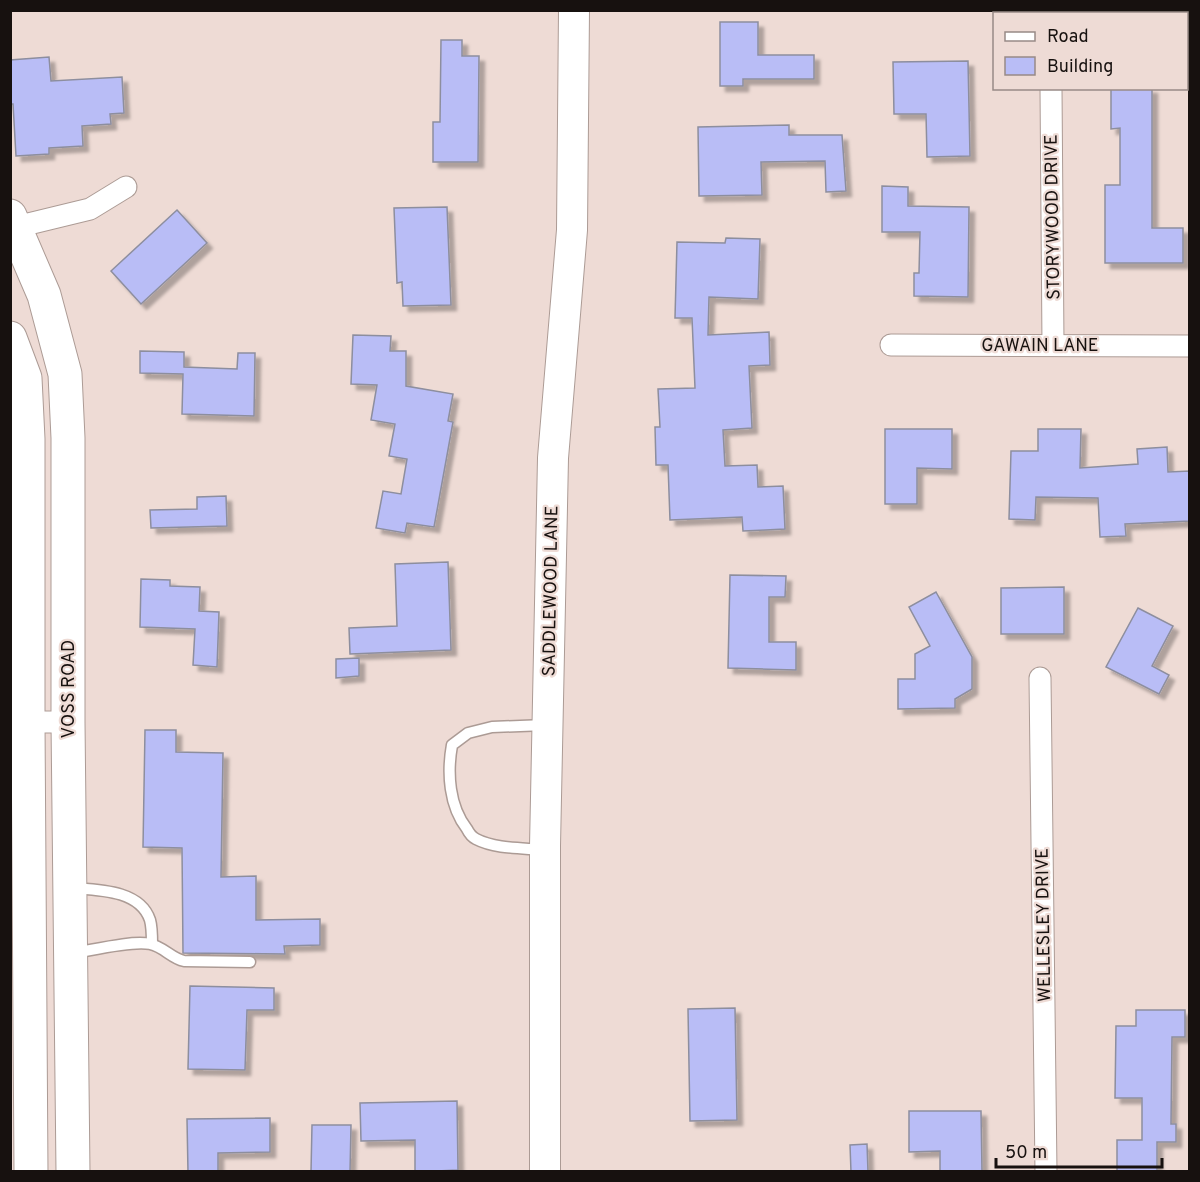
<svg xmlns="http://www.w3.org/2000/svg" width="1200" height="1182" font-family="Overpass,sans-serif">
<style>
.building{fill:#b9bdf6;stroke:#8d8e9e;stroke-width:1.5;filter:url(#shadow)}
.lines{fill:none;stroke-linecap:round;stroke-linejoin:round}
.lane-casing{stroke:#ac9b95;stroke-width:13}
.street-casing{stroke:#ac9b95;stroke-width:23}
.secondary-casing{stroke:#ac9b95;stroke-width:32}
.primary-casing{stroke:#ac9b95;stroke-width:35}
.lane{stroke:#fff;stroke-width:10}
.street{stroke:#fff;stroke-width:21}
.secondary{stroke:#fff;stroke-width:30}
.primary{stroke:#fff;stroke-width:33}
.labels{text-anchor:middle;stroke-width:4.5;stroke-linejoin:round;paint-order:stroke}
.street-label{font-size:18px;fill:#17110f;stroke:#eedbd5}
</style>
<defs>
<filter id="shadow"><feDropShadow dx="5.5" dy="5.5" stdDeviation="1.5" flood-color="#0004"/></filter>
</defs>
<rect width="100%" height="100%" fill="#eedbd5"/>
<g class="building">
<polygon points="720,22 758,22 758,55 814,55 814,79 743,79 743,86 720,86"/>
<polygon points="441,40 462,40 462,56 479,56 478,162 433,162 433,122 440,122"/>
<polygon points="49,57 51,81 122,77 124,113 110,114 111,124 82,126 83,146 49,148 49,154 16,156 13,104 10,104 10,60"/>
<polygon points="968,61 970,156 927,157 926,114 894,114 893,62"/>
<polygon points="1111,88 1152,88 1152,228 1183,228 1183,263 1105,263 1105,185 1120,185 1120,128 1111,129"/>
<polygon points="789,125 789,135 842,135 846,191 826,192 825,161 761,162 762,195 699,196 698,127"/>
<polygon points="882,186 908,187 908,206 969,207 968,297 914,296 914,273 919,273 920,232 882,232"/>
<polygon points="447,207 451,305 403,306 402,282 397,283 394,208"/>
<polygon points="177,210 207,243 141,304 111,271"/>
<polygon points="726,238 760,239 758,299 709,297 708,335 769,332 770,365 749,366 752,428 723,430 725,466 757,465 758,487 783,486 785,529 743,531 742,517 670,520 668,465 656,465 655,427 660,427 658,389 695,388 692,318 675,318 677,242 725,243"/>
<polygon points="353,335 391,336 390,351 406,351 406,386 453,394 448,421 453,422 434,527 407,523 405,533 376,528 383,491 401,494 407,459 389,456 395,424 371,420 377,385 351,384"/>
<polygon points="140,351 184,352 184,367 237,369 238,353 255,353 254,416 182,414 183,374 140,373"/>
<polygon points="885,429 952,429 952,469 917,468 917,504 885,504"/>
<polygon points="1038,429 1081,429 1080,468 1138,464 1137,449 1167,447 1168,472 1190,471 1190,521 1125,524 1126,536 1100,537 1098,498 1036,497 1035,520 1009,519 1011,451 1038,451"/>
<polygon points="226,496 227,526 151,528 150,510 197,509 197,497"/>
<polygon points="448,562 451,650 350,654 349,628 397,626 395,564"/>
<polygon points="730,575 786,576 785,597 769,597 769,642 796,642 796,670 728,668"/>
<polygon points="141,579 170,580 170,586 200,587 199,611 219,612 217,667 193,665 195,629 140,627"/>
<polygon points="1064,587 1064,634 1001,634 1001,588"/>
<polygon points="936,592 972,657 972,689 955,699 955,708 898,709 898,679 915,679 915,654 930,646 909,607"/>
<polygon points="1138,608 1173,626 1152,666 1169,675 1159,694 1106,667"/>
<polygon points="359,658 359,676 336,678 336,659"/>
<polygon points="145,730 176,730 176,752 223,753 221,877 256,876 256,920 320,919 320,945 284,946 285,954 183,953 182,848 143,847"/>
<polygon points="190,986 274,988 274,1010 247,1010 245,1070 188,1069"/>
<polygon points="735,1008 737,1120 690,1121 688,1009"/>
<polygon points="1136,1010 1185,1010 1185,1037 1172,1037 1171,1124 1176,1124 1176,1142 1157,1142 1157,1172 1117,1172 1117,1140 1142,1140 1142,1098 1115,1098 1116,1026 1136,1026"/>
<polygon points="457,1101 458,1170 415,1172 415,1140 361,1141 360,1103"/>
<polygon points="909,1111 981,1111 982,1172 940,1172 940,1151 909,1152"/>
<polygon points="270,1118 270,1152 218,1153 218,1172 188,1172 187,1119"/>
<polygon points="312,1125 351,1125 350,1172 311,1172"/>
<polygon points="867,1144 868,1172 851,1172 850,1145"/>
</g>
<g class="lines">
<defs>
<g id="lane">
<path d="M544 850C523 848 495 849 476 839 472 837 469 833 467 829 449 806 447 773 452 745L468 733 492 727 545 725"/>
<path d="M72 888C99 890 140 890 150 920 152 927 152 937 152 944"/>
<path d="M74 953C93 950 133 940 150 944 164 947 171 958 184 961L250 962"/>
</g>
<g id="street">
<polyline points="1050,10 1050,14"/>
<polyline points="1051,88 1053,345"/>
<polyline points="16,227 90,209 126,187"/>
<polyline points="891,345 1190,346"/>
<polyline points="1040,678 1046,1172"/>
<polyline points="10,722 68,722"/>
</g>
<polyline id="secondary" points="545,1172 545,846 553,458 572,230 574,10"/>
<g id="primary">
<polyline points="10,216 44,295 65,374 68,438 68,722 73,1172"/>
<polyline points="10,338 25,378 28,439 28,722 31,1172"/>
</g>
</defs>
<use href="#lane" class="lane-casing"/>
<use href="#street" class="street-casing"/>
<use href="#secondary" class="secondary-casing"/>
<use href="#primary" class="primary-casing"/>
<use href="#lane" class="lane"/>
<use href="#street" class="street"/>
<use href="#secondary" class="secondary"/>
<use href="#primary" class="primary"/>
</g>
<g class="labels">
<g class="street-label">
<text transform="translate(1052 217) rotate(-91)" y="6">STORYWOOD DRIVE</text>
<text x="1040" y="351">GAWAIN LANE</text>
<text transform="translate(550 591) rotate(-89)" y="6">SADDLEWOOD LANE</text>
<text transform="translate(68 689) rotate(-90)" y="6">VOSS ROAD</text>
<text transform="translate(1043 925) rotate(-91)" y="6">WELLESLEY DRIVE</text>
</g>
</g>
<rect width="1200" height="1182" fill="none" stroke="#17110f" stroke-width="24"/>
<rect x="993" y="12" width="195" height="78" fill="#eedbd5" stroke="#988a86" stroke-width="1.5"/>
<rect x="1005" y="32" width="30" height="9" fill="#ffffff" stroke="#988a86" stroke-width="1.5"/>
<text x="1047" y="42" font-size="18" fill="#17110f">Road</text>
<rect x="1005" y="57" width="30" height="18" fill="#b9bdf6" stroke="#988a86" stroke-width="1.5"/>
<text x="1047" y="72" font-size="18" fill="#17110f">Building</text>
<path d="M996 1158v9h166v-9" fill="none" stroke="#17110f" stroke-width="3"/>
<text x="1005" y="1158" font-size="18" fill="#17110f" stroke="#eedbd5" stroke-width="4.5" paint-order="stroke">50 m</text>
</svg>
